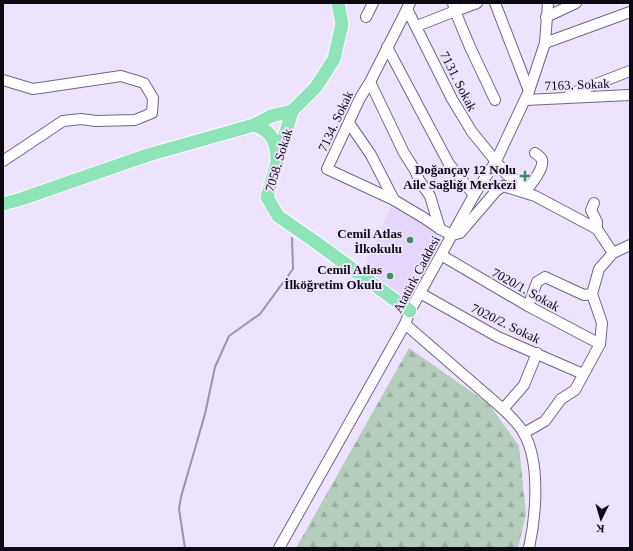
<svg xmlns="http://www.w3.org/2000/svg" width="633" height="551" font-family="'Times New Roman',serif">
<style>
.built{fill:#e5d6fe}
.forest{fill:url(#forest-firs)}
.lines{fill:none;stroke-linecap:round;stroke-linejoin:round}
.stream{stroke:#9c91ae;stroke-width:2}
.minor-casing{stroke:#726784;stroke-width:12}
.major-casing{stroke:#fff;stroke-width:15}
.minor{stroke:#fff;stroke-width:10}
.major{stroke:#8ee3b8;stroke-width:13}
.poi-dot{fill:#3b8f61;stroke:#ede3fd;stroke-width:1.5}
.labels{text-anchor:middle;stroke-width:4;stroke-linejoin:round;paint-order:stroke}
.street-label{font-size:13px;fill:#0d0913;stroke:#ede3fd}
.poi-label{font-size:13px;font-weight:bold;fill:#0d0913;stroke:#ede3fd;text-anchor:end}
</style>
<defs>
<pattern id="forest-firs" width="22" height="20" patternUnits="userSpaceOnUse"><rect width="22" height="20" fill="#b6ccbd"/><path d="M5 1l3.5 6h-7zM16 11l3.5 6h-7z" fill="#9baea2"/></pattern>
</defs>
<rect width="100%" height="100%" fill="#ede3fd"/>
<polygon class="built" points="392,205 446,235 425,273 406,299 361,273"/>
<polygon class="forest" points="409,348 489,404 519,446 526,514 518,548 296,548"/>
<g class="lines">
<polyline class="stream" points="185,548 179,509 181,497 205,414 215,367 229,336 260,314 293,269 292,238"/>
<defs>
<g id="minor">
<polyline points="410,3 370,82 360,98 327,169 394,200 424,218 440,229 452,235 460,233 496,191 503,186 535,196 597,229 613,253"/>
<polyline points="453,3 455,11 470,47 495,100"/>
<polyline points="495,3 529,91"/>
<path d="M407 9 452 99 472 132 507 175 529 187C533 182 544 167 542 160 541 157 538 155 535 153"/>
<polyline points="366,17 373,3"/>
<polyline points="546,17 576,3"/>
<polyline points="417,26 455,11 477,3"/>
<polyline points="545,43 630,12"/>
<polyline points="387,47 449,164 474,195"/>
<polyline points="3,80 33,89 121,76 144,83 153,98 152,113 135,120 96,121 81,119 63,121 3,161"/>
<polyline points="370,82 404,153 415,170 419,180 430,196 440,229"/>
<polyline points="570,94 630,71"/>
<polyline points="525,100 630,95"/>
<polyline points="349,123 371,155 394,200"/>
<polyline points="594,203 591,210 597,222 597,229"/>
<polyline points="441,255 528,306 600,344"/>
<polyline points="420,293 498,337 583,374"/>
<polyline points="528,306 537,282 545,277 584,295 592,294"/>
<path d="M405 324 503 409C510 416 518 423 523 432 541 461 536 516 529 548"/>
<polyline points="503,409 524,385 537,353"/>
<polyline points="524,433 545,421 561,399 575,390 600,344 602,323 592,294 599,269 613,253 630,245"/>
<polyline points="279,548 405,324 410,311 474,195 496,161 529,91 545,43 548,3"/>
</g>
<g id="major">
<polyline points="338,3 342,24 334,59 316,87 292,111 267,197 278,216 314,241 410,311"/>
<path d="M254 125C272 131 276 141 277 159"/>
<polyline points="3,204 21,199 148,155 254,125 271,116 292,111"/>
</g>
</defs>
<use href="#minor" class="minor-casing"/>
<use href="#major" class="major-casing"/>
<use href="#minor" class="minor"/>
<use href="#major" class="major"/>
</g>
<g class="poi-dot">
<path d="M523 170h4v4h4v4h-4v4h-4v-4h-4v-4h4z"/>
<circle cx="410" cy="240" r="4"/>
<circle cx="390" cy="276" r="4"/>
</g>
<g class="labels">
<g class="street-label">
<text transform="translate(459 81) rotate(63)" y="5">7131. Sokak</text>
<text transform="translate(577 84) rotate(-2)" y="5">7163. Sokak</text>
<text transform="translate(335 121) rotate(-65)" y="5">7134. Sokak</text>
<text transform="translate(278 160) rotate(-73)" y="5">7058. Sokak</text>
<text transform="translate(416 274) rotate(-62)" y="5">Atatürk Caddesi</text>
<text transform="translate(526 289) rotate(29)" y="5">7020/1. Sokak</text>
<text transform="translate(506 323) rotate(26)" y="5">7020/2. Sokak</text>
</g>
<g class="poi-label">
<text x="516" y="174">Doğançay 12 Nolu<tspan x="516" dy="15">Aile Sağlığı Merkezi</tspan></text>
<text x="402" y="238">Cemil Atlas<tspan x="402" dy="15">İlkokulu</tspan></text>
<text x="382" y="274">Cemil Atlas<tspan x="382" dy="15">İlköğretim Okulu</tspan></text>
</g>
</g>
<rect width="633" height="551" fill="none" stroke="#0d0913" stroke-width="8"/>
<g transform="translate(601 519) rotate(185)" stroke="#ede3fd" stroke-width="3" paint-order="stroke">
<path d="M0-3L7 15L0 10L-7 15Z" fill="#0d0913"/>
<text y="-6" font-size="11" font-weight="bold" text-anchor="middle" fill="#0d0913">K</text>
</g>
</svg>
